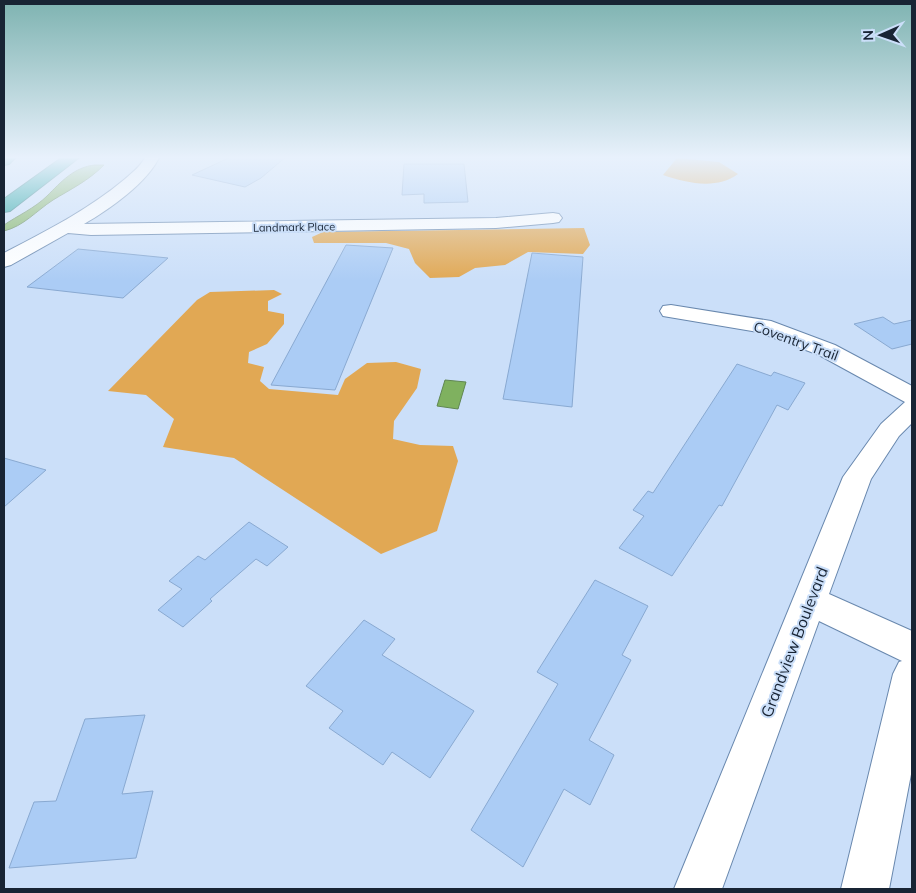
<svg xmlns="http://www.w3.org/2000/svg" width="916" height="893" font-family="Mulish,sans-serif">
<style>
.green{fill:#e1a854}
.water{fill:#7fb15f;stroke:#608752}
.building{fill:#abccf5;stroke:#89a9d1}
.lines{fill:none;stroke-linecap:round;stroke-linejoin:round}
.minor-casing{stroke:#6988ae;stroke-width:2}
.highway-casing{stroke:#177378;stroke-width:2}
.minor{fill:#fff;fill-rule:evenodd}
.highway{fill:#169d9c;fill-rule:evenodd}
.labels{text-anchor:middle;stroke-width:4;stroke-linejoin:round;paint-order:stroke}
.far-street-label{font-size:11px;fill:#182434;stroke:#cbdff9}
.street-label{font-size:14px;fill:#182434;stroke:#cbdff9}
.near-street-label{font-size:16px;fill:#182434;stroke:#cbdff9}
</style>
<rect width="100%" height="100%" fill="#cbdff9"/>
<g class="green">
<path d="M677 158 719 162 738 174C716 190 687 183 663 175Z"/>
<polygon points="584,228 590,245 583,254 528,252 505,265 475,268 459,277 430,278 415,263 409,249 386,243 314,243 312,237 323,232"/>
<polygon points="274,290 282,294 268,301 268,311 284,314 284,324 267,344 249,352 248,363 264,367 260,381 269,389 338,395 345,379 367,363 396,362 421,369 417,388 394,421 393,439 420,445 453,446 458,461 437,531 381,554 234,458 163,447 174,419 146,395 108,391 197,300 210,292"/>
</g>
<g class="water">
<path d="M95 165H104C88 181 71 189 53 200 36 211 24 226 4 231V225C17 216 35 208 47 196 61 182 74 167 95 165Z"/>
<polygon points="445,380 466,382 458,409 437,406"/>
</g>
<g class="building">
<polygon points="233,156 287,156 261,178 245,187 192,175"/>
<polygon points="404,164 464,164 468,202 424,203 424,194 402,195"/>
<polygon points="346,245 393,248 335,390 271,385"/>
<polygon points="78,249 168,258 123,298 27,287"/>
<polygon points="532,253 583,257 572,407 503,399"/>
<polygon points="883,317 894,324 912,320 912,344 892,349 854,324"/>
<polygon points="737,364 771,376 774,372 805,383 788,410 777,405 722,506 719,505 672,576 619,548 644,516 633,510 648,491 653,493"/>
<polygon points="4,458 46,470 4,507"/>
<polygon points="249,522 288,547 267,566 256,559 210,599 212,601 183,627 158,610 182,589 169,581 198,556 205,560"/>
<polygon points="595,580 648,606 622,655 631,660 589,740 614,755 590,805 564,789 523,867 471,830 558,684 537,672"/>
<polygon points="364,620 395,639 382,655 474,711 430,778 392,752 383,765 329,728 343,711 306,686"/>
<polygon points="145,715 122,794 153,791 136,858 9,868 34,802 56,801 85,719"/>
</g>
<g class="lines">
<defs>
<g id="minor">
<path d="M146 156H160C147 183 110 209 84 224L496 218 553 213 559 214 562 218 559 222 553 223 496 228 91 235 68 233 11 265 4 267V253C46 231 88 210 125 179 133 172 141 166 146 156Z"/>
<polygon points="671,305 771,321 835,345 912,386 912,423 899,436 871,479 829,594 912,631 912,769 889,889 841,889 893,674 899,662 902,661 819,621 722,889 674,889 843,477 881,424 905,402 819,355 758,332 663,316 660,311 663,306"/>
</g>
<g id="highway">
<polygon points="4,156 17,156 9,164 4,165"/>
<polygon points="64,156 81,156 10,211 4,212 4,199"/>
</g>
</defs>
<use href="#minor" class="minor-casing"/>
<use href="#highway" class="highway-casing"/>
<use href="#minor" class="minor"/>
<use href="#highway" class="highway"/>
</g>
<linearGradient id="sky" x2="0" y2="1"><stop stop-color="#7eb3b1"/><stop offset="0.56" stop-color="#e8f1fc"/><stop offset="1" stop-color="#e8f1fc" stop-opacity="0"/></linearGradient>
<rect width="916" height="281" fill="url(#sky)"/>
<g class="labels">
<g class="far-street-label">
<text transform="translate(294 227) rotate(-1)" y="4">Landmark Place</text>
</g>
<g class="street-label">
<text transform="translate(796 341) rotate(20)" y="5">Coventry Trail</text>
</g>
<g class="near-street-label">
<text transform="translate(794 642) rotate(-69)" y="6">Grandview Boulevard</text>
</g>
</g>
<rect width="916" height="893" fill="none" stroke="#182434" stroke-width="10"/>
<g transform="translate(881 35) rotate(268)" stroke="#cbdff9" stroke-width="4" paint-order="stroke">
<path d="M0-4L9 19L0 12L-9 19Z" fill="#182434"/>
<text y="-8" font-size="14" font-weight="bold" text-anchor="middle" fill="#182434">N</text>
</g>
</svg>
